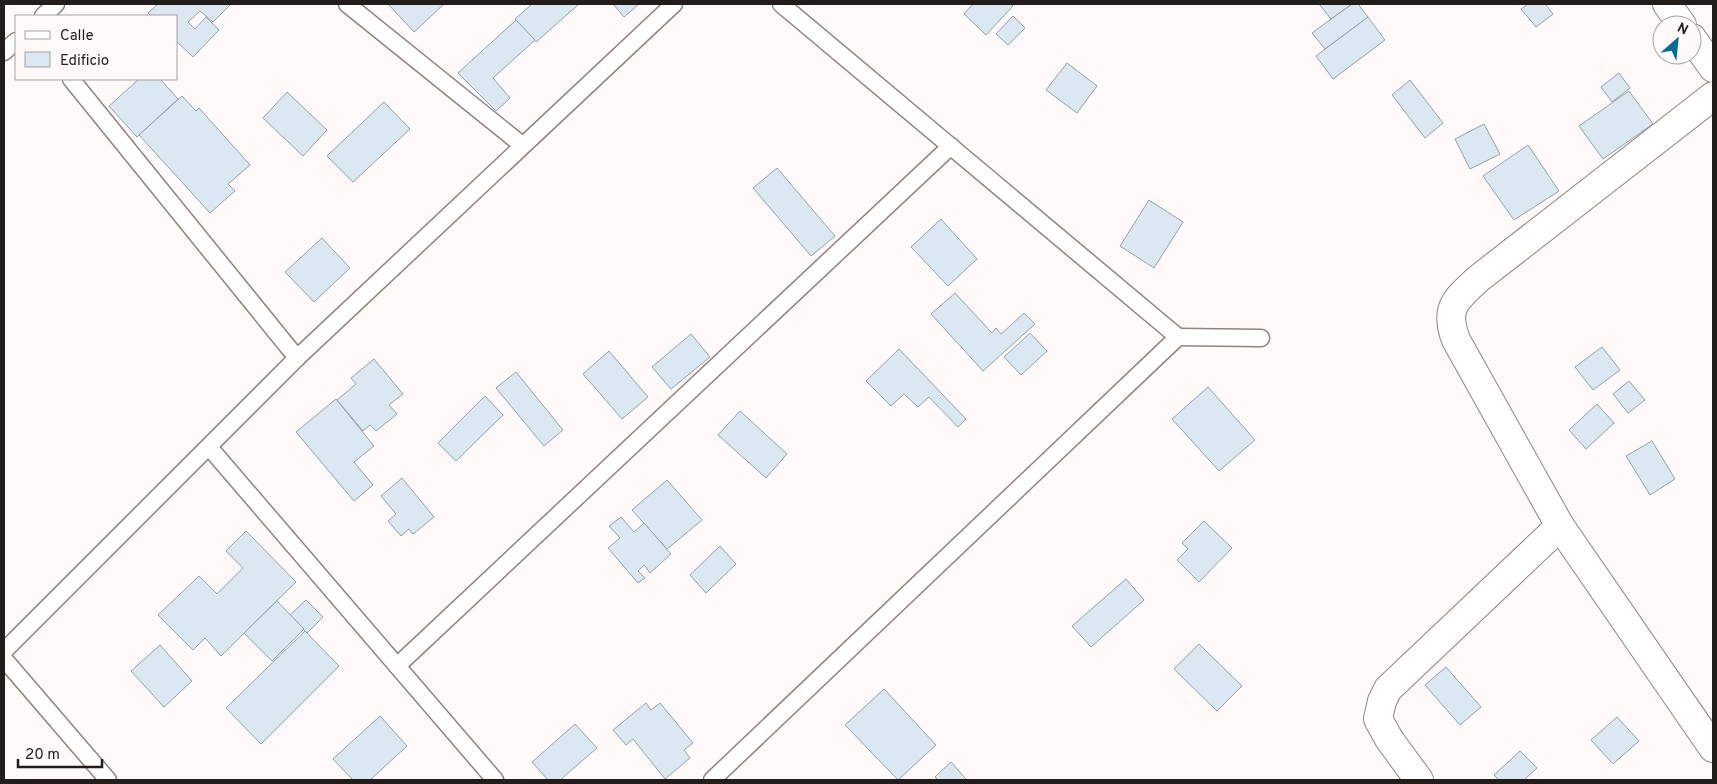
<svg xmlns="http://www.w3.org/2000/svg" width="1717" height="784" font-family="Overpass,sans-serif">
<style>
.building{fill:#dae8f2;stroke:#93a0a9}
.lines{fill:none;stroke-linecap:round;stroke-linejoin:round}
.service-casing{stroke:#92837d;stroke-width:19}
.minor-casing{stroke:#92837d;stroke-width:30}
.secondary-casing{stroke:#92837d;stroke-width:30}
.service{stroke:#fff;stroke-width:16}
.minor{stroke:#fff;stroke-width:28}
.secondary{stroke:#fff;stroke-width:28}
</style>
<rect width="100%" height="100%" fill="#fefaf9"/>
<g class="building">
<polygon points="158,4 231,4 213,22 200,11 188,22 195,29 206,17 219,30 193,57 176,41 176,16 151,16 148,13"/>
<polygon points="388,4 444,4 414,32"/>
<polygon points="532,4 579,4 536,42 515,19"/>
<polygon points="613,4 639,4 624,17"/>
<polygon points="973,4 1010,4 1013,6 986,35 964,14"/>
<polygon points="1319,4 1352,4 1331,19"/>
<polygon points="1352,4 1358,4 1368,17 1325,49 1312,33"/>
<polygon points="1528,4 1545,4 1553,14 1536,27 1521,9"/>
<polygon points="1013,16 1025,28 1008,45 996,34"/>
<polygon points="1368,17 1385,40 1333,79 1316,56"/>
<polygon points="516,20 535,40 493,78 510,98 496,111 458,73"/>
<polygon points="1067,63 1097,86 1077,113 1046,90"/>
<polygon points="1619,73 1630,88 1612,102 1601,87"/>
<polygon points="139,79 160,79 178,99 137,137 109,106"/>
<polygon points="1410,80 1443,123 1425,138 1392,95"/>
<polygon points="1629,91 1653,124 1603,159 1579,126"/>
<polygon points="287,92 327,130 303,156 263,118"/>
<polygon points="182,96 196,111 199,108 250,165 228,184 235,191 210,213 139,135"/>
<polygon points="384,102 410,129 353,182 327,156"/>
<polygon points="1484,124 1500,154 1470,169 1455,139"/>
<polygon points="1528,145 1559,191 1514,220 1483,176"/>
<polygon points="777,168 835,236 811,256 753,188"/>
<polygon points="1149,200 1183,222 1154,268 1120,246"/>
<polygon points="941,219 977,259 948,286 911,247"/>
<polygon points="322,238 350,268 314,302 285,272"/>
<polygon points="955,293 992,333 996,328 1001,334 1024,313 1035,324 983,371 931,314"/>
<polygon points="1030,333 1047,351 1021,375 1004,357"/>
<polygon points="691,334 710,357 671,389 652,367"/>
<polygon points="1602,347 1620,370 1593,390 1575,367"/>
<polygon points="899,349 966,419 958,427 929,397 918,407 904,394 891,406 866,381"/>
<polygon points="609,351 648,397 622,419 583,374"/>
<polygon points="374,359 403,394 389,405 397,414 376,431 370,425 363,431 337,400 356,384 351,378"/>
<polygon points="516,372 563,430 544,446 496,388"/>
<polygon points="1629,381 1645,400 1628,413 1613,394"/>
<polygon points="1208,387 1255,440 1219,471 1172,419"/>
<polygon points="485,396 503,415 456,461 438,443"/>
<polygon points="336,399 374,446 354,462 373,485 354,501 296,432"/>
<polygon points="1597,404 1614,423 1586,449 1569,430"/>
<polygon points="740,411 787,454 766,478 718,435"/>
<polygon points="1652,441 1675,479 1650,495 1626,456"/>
<polygon points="402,478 434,517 413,534 409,529 401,536 388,521 396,514 381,496"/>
<polygon points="667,480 702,520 667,549 632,510"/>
<polygon points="621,517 634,532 644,523 671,554 650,573 644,565 638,571 645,578 638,583 608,548 620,538 609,526"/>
<polygon points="1204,521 1232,548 1199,582 1177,560 1188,549 1182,543"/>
<polygon points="246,531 296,582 221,656 205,638 193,650 158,615 199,576 217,594 243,568 226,551"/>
<polygon points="720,546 736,564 706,593 690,575"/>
<polygon points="1126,579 1144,600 1091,647 1072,626"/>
<polygon points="306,600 323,617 307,633 290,615"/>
<polygon points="277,601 304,629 272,661 244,633"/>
<polygon points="305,631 339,666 261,744 226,708"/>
<polygon points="1199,644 1242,686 1217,711 1174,669"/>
<polygon points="160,645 192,681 164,707 131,671"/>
<polygon points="1446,667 1481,707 1460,725 1425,685"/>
<polygon points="884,689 936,745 898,780 845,725"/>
<polygon points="646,703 651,710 660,703 693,743 684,750 690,758 665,779 633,739 626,745 613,730"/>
<polygon points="380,716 407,746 370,780 353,780 333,759"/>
<polygon points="1617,717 1639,741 1613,764 1591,740"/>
<polygon points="575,724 597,748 560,780 548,780 532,762"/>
<polygon points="1520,751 1537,768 1524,780 1499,780 1494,775"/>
<polygon points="951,762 966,779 964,780 938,780 935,777"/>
</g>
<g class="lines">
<defs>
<g id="service">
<polyline points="347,4 522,145"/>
<polyline points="43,16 56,4"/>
<polyline points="4,52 16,41"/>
<polyline points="71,79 297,358"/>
<polyline points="1178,337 1261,338"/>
<polyline points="209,447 495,780"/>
<polyline points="4,651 297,358 674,4"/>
<polyline points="4,659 108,780"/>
<polyline points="397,666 951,146"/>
<polyline points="712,780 1178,337 781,4"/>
</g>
<g id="minor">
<path d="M1713 96 1478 279C1455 300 1444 309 1456 340L1560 526 1713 748"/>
<polyline points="1419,780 1389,739 1378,719 1382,701 1388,689 1560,526"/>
</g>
<g id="secondary">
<polyline points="1667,4 1682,25"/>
<polyline points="1692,38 1713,68"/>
</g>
</defs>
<use href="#service" class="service-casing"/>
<use href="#minor" class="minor-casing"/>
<use href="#secondary" class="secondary-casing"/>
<use href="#service" class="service"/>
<use href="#minor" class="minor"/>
<use href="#secondary" class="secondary"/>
</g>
<rect width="1717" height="784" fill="none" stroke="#221c1a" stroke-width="10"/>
<rect x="15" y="15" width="162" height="65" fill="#fefaf9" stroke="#a6a1a0"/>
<rect x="25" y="31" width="25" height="8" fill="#ffffff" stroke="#a6a1a0"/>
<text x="60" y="40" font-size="15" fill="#221c1a">Calle</text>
<rect x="25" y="52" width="25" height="15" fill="#dae8f2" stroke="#a6a1a0"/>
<text x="60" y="65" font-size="15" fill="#221c1a">Edificio</text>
<g transform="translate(1677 40) rotate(27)"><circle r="24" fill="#fefaf9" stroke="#a6a1a0"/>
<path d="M0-4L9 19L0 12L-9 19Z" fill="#026c99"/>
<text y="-8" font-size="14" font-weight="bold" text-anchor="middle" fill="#221c1a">N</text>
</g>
<path d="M18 759v8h84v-8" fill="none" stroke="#221c1a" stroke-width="2.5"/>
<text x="25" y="759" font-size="15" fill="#221c1a" stroke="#fefaf9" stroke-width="4" paint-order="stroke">20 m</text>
</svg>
